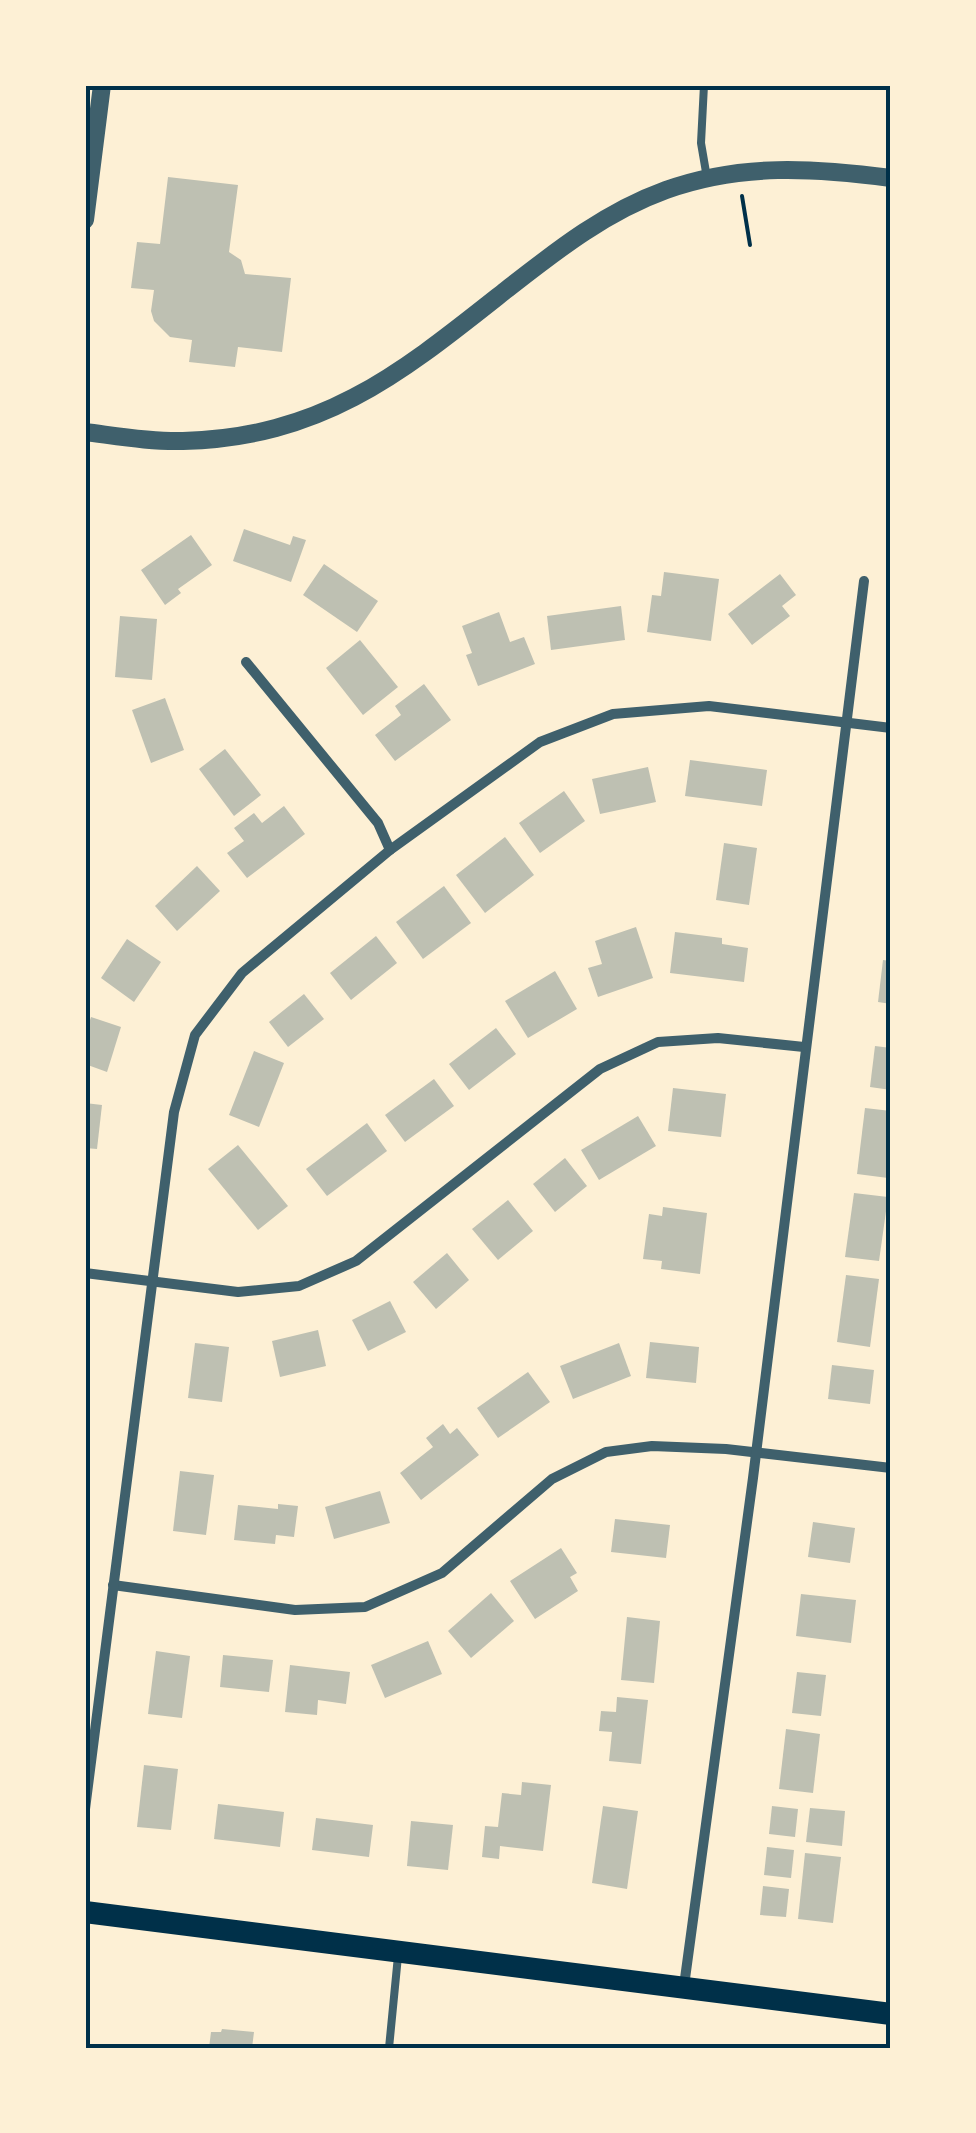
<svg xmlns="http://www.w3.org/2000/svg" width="976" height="2133" font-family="Manrope,sans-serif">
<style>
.building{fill:#bec0b2}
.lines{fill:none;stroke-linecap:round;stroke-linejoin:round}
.path{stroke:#003049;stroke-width:4}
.service{stroke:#3f606c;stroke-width:8}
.minor{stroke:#3f606c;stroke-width:10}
.tertiary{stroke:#3f606c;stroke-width:18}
.primary{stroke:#003049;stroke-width:22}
.neatline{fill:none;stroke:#003049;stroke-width:4}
</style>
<rect width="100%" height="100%" fill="#fdf0d5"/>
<g class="building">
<polygon points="168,177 238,185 229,252 241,260 245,274 291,278 282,352 238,347 235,367 189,362 192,340 170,337 154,321 151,311 154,290 131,288 137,242 160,244"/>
<polygon points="244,529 290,545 293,536 306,540 291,582 233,561"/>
<polygon points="191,535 212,565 178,589 181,593 165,605 141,570"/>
<polygon points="324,564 378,601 357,632 303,595"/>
<polygon points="664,572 719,579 711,641 647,632 652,595 661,596"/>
<polygon points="780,574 796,595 782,606 790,616 752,645 728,614"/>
<polygon points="621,606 625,640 551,650 547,616"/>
<polygon points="499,612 510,642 524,637 535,664 478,686 466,655 472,653 462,626"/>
<polygon points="120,616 157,619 152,680 115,677"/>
<polygon points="360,640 398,687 363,715 326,668"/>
<polygon points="424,684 451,720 395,761 375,735 401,715 395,706"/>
<polygon points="165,698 184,750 151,763 132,710"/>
<polygon points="225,749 261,795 234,816 199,769"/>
<polygon points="690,760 767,770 762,806 685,796"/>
<polygon points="648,767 656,802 600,814 592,779"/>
<polygon points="564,791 585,821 540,853 519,823"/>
<polygon points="284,806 305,834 247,878 227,853 244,841 234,828 254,813 262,823"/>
<polygon points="505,837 534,875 485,913 456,875"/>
<polygon points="724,843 757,848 749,905 716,900"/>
<polygon points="197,866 220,891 177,931 155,906"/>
<polygon points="444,886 471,923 423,959 396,922"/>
<polygon points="636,927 653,978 598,997 588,968 602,964 595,941"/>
<polygon points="675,932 722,938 722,944 748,948 744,982 670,973"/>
<polygon points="376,936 397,963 351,1000 330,973"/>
<polygon points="127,939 161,962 134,1002 101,978"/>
<polygon points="883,960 891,961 891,1004 878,1002"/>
<polygon points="555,971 577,1009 528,1038 505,1001"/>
<polygon points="304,994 324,1019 288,1047 269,1022"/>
<polygon points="91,1017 121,1027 107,1072 85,1064 85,1035"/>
<polygon points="496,1028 516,1054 469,1090 449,1064"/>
<polygon points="875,1046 891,1048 891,1090 870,1087"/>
<polygon points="254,1051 284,1063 259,1127 229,1115"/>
<polygon points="434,1079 454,1106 405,1142 385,1115"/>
<polygon points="673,1088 726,1094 721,1137 668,1131"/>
<polygon points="85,1103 102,1105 97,1149 85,1148"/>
<polygon points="865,1108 891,1111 888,1178 857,1174"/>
<polygon points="638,1116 656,1146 599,1180 581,1150"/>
<polygon points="367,1123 387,1151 327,1196 306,1169"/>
<polygon points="238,1145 288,1206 258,1230 208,1169"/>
<polygon points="565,1158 587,1186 555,1212 533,1184"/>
<polygon points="854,1193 888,1197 879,1261 845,1257"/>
<polygon points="508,1200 533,1231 498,1260 472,1229"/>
<polygon points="663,1207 707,1213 700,1274 661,1269 662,1261 643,1259 649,1214 662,1216"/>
<polygon points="447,1253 469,1280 436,1309 413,1282"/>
<polygon points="846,1275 879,1279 870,1347 837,1342"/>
<polygon points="390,1301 406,1332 368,1351 352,1320"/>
<polygon points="318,1330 326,1366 280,1377 272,1341"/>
<polygon points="650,1342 699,1347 696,1383 646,1378"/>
<polygon points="195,1343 229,1347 222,1402 188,1398"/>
<polygon points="619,1343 631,1376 573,1399 560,1366"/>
<polygon points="832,1365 874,1370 870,1404 828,1399"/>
<polygon points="528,1372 550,1402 498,1438 477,1408"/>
<polygon points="443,1424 450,1434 457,1428 479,1455 421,1500 400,1473 433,1447 426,1438"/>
<polygon points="180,1471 214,1475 206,1535 173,1531"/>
<polygon points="380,1491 390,1523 334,1539 325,1507"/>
<polygon points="278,1504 298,1506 294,1537 276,1535 275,1544 234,1540 238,1505 278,1509"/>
<polygon points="615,1519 670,1525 666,1558 611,1552"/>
<polygon points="813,1522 855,1528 850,1563 808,1557"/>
<polygon points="561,1548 577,1573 570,1577 578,1591 535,1619 510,1581"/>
<polygon points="491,1593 514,1621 471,1658 448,1631"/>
<polygon points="801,1594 856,1600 851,1643 796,1636"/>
<polygon points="627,1617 660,1621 654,1683 621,1680"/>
<polygon points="428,1641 442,1674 385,1698 371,1665"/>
<polygon points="156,1651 190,1656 182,1718 148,1714"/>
<polygon points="223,1655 273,1660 269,1692 220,1687"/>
<polygon points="290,1665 350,1672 346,1704 318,1700 317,1715 285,1712"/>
<polygon points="797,1672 826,1675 821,1716 792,1713"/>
<polygon points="617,1697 648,1700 641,1764 609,1761 612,1732 599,1731 601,1711 616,1712"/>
<polygon points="786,1729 820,1734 813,1793 779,1789"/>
<polygon points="144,1765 178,1769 171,1830 137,1827"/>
<polygon points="522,1782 551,1785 543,1851 500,1846 499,1859 482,1857 485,1826 498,1827 502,1793 521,1795"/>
<polygon points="218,1804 284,1812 280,1847 214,1839"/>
<polygon points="603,1806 638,1811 627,1889 592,1883"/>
<polygon points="772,1806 798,1809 795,1837 769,1834"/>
<polygon points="810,1808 845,1811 842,1846 806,1842"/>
<polygon points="316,1818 373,1825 369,1857 312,1850"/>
<polygon points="411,1821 453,1825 448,1870 407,1866"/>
<polygon points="767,1847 794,1850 791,1878 764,1875"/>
<polygon points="805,1853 841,1857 833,1923 798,1919"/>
<polygon points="763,1886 789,1889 786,1917 760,1915"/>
<polygon points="222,2029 254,2032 252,2048 209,2048 211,2032 221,2032"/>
</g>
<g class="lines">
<polyline class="path" points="742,196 750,245"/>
<g class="service">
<polyline points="704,85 701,143 707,178"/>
<polyline points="389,2048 398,1956"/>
</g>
<g class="minor">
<polyline points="246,662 378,823 390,850"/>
<polyline points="85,1273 238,1292 299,1286 356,1261 600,1069 658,1042 718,1038 804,1047"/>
<polyline points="113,1585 295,1610 365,1607 442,1573 552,1479 606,1452 652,1446 726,1449 891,1468"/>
<polyline points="85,1809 174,1112 195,1035 242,973 390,850 540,742 613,714 709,706 891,728"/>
<polyline points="684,1986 753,1478 864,581"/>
</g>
<g class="tertiary">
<polyline points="85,220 102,85"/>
<path d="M85 432C117 436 151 442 183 441 324 437 401 373 506 290 556 251 605 212 666 190 741 163 814 168 891 178"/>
</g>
<polyline class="primary" points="85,1912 891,2014"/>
</g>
<rect width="976" height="2133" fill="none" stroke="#fdf0d5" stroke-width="175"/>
<rect x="88" y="88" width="800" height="1958" class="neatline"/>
</svg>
